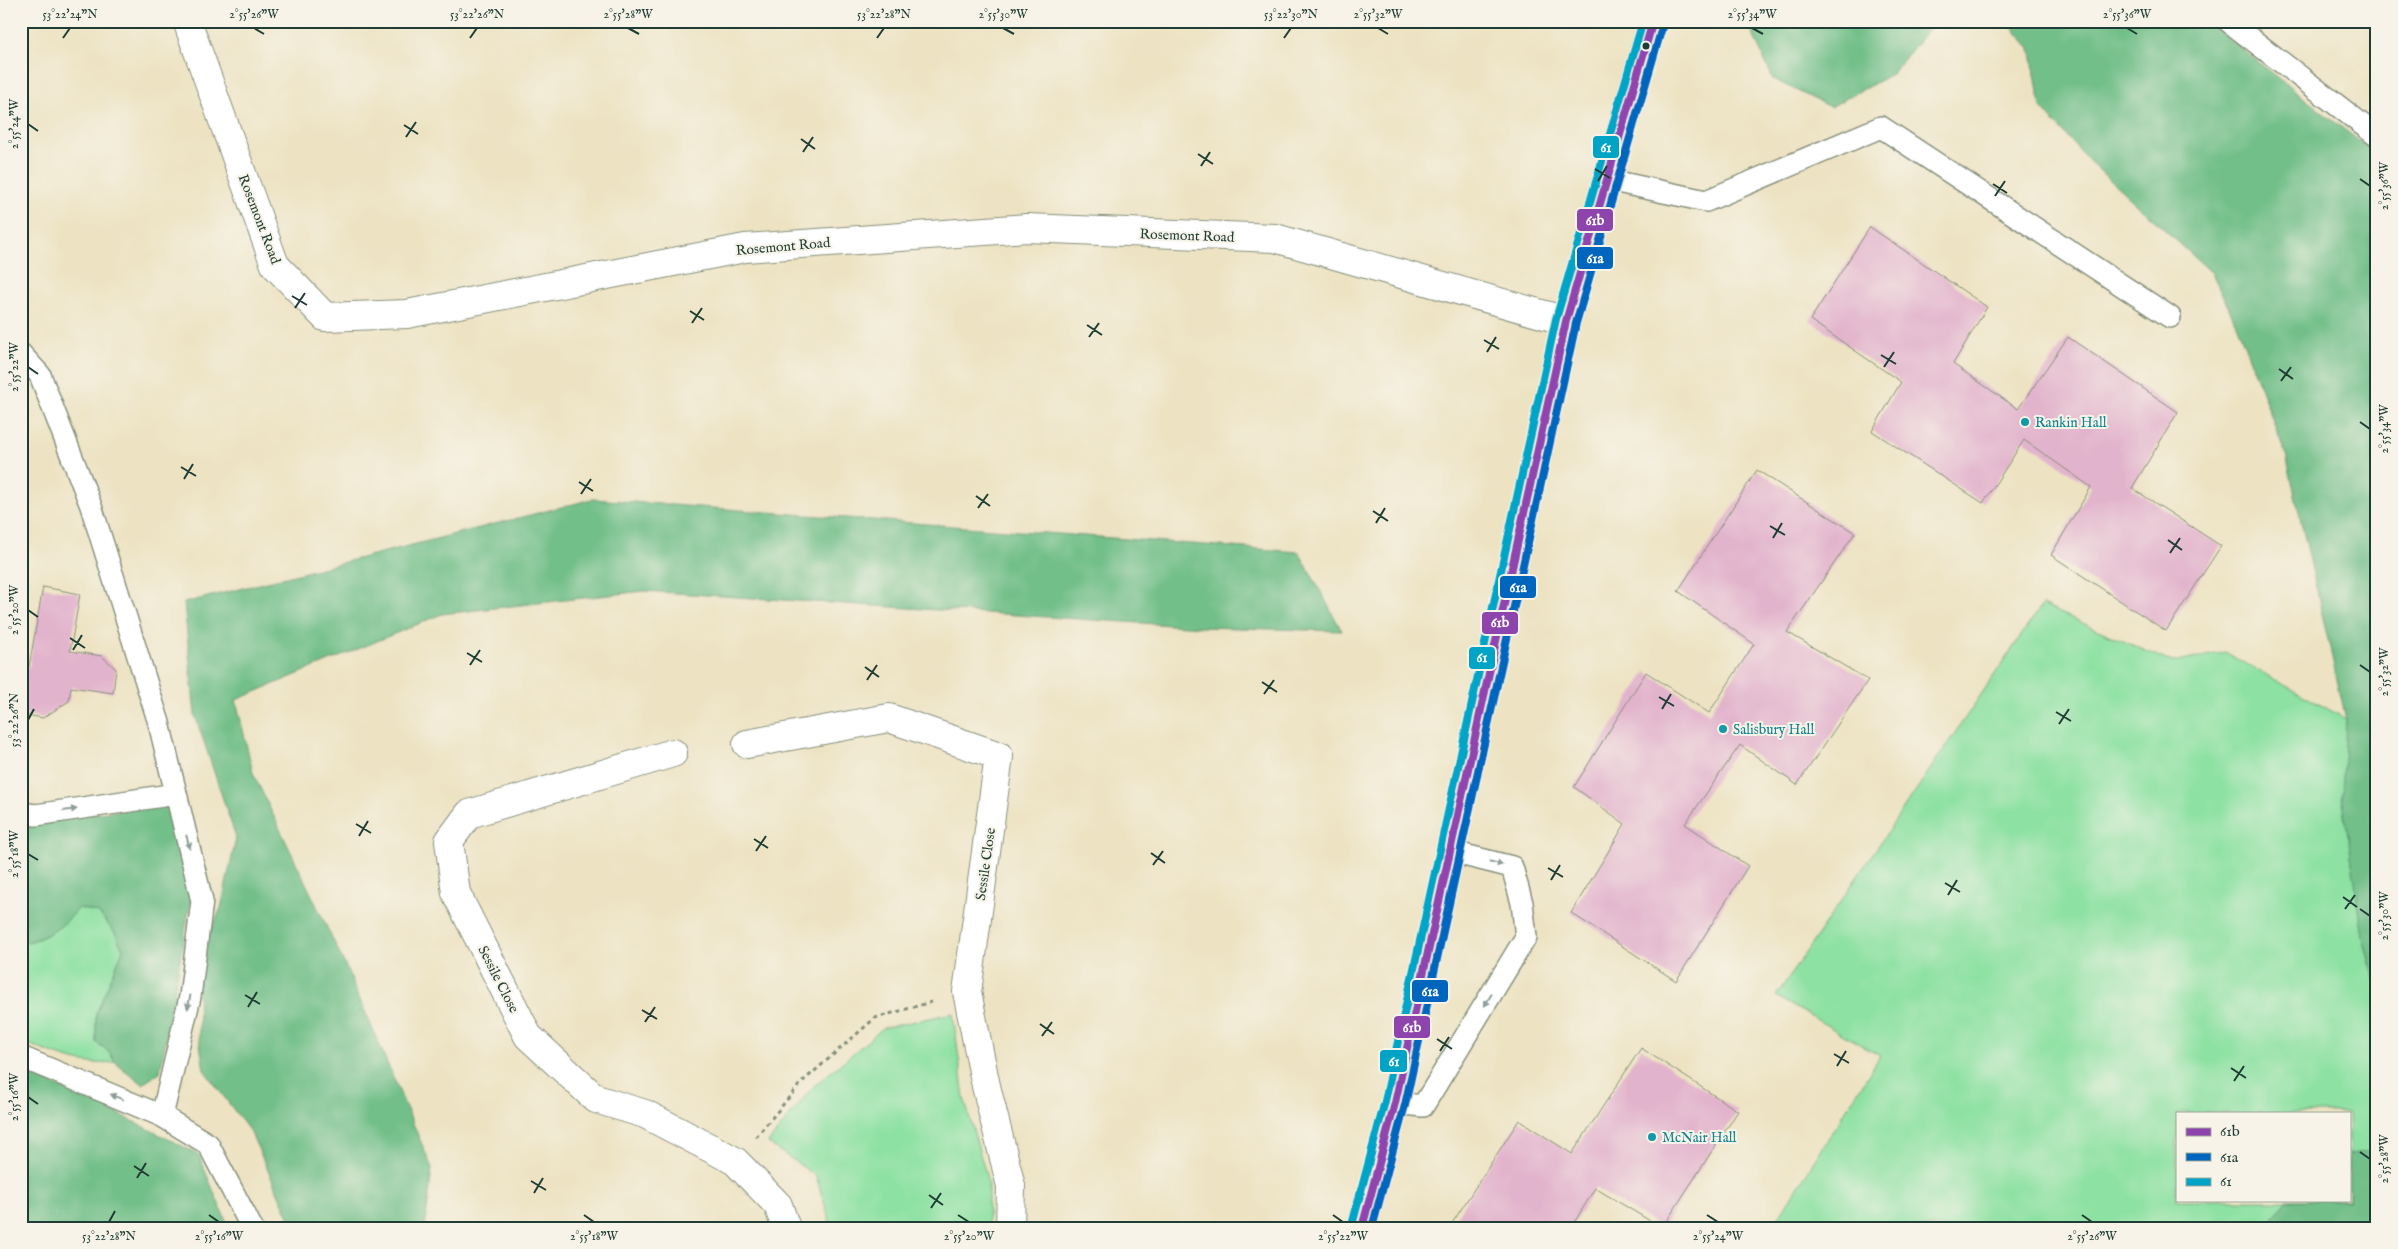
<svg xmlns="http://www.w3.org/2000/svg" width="2398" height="1249" font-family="'IM FELL English',serif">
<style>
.green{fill:#8de1a3;stroke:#568f6c;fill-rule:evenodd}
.forest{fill:#72bf89;stroke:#487e5e}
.building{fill:#e2b3cc}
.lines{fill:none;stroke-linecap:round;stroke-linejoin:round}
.lane-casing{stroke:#86907c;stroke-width:24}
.street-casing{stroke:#86907c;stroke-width:30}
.secondary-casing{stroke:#86907c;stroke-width:30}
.path{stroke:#86907c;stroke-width:3;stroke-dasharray:4 4;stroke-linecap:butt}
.lane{stroke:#fff;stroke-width:21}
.street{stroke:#fff;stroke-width:28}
.secondary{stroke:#fce5cf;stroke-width:28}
.bus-1-casing{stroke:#f7f3e8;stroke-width:11}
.bus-2-casing{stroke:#f7f3e8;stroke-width:11}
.bus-3-casing{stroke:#f7f3e8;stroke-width:11}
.bus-1{stroke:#8e44ad;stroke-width:8}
.bus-2{stroke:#0065bd;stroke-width:8}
.bus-3{stroke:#02a4c6;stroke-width:8}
.oneway{fill:#8f9e9a}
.ticks{fill:none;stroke:#1f3d34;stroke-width:2}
.bus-dot{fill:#1f3d34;stroke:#f7f3e8;stroke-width:2}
.culture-dot{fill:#0f9aa8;stroke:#f7f3e8;stroke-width:2}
.labels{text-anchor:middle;stroke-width:4;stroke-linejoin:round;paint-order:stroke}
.street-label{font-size:14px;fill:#1f3d34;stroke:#f7f3e8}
.culture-label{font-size:14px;fill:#0d838f;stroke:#f7f3e8;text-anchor:start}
.line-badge{stroke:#f7f3e8;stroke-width:2}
.badge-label{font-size:14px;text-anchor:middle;font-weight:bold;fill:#fff}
.neatline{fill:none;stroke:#1f3d34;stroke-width:2}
.ticks-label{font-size:12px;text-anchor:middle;fill:#1f3d34}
</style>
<rect width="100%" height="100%" fill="#f7f3e8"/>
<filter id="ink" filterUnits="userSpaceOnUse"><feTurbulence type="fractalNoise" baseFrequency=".02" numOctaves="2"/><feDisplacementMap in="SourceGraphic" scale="10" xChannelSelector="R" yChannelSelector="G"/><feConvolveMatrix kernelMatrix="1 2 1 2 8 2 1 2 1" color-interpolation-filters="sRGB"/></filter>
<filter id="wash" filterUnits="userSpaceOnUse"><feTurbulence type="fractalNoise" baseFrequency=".0096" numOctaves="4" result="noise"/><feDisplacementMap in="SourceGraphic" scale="20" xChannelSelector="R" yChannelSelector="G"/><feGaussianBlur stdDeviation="1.12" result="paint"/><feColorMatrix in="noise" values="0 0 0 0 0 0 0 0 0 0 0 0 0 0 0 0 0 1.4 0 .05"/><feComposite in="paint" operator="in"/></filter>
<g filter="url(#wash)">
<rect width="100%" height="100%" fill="#ede3c3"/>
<g class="green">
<path d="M2042 605 2173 663 2225 652 2346 719 2377 826V1228H1772L1880 1056 1776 996ZM2177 1113H2349V1200H2177Z"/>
<path d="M79 908 99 913 115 933 123 950 96 1014V1042L108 1051 115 1062C82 1068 51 1053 21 1041V943C45 940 64 926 79 908Z"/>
<polygon points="953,1013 964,1098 988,1182 988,1228 832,1228 816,1176 768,1143 812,1088 883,1028"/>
</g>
<g class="forest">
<polygon points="1747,21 1935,21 1892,74 1830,107 1773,79"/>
<polygon points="2006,21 2206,21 2377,155 2377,989 2363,937 2342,795 2346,719 2286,455 2236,323 2212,273 2087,159 2041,107 2030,48"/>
<polygon points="593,499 1299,552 1342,631 1202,627 644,591 442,614 236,700 253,773 346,967 432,1168 425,1228 294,1228 251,1133 204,1070 199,1038 198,959 221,908 236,838 195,715 184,603"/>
<path d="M168 805 191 898 160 1072 143 1084 118 1065 108 1051 96 1042V1014L123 950 115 933 99 913 79 908C64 926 45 940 21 943V822Z"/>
<polygon points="21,1071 87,1098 198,1154 229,1228 21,1228"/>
<polygon points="2377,1151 2377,1228 2267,1228 2285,1200 2349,1200 2349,1154"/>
</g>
<g id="blocks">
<g class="building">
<polygon points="1870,227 1987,307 1953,364 2018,409 2068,337 2178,412 2132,488 2221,546 2166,631 2051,555 2091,487 2024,440 1983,503 1872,431 1901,382 1810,320"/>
<polygon points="1757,470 1855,533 1787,632 1868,680 1797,785 1740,745 1685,824 1748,866 1676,981 1571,913 1625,824 1574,787 1646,672 1709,713 1754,644 1678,591"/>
<polygon points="43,587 80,594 70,651 102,656 116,669 113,693 71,687 69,701 43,718 21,714 21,665 29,667"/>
<polygon points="1641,1048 1738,1111 1662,1228 1595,1188 1571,1228 1449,1228 1519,1120 1572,1154"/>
</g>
</g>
</g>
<g filter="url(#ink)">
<use href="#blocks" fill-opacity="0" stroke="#86907c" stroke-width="1"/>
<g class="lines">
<defs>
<g id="lane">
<polyline points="2228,21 2377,136"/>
<polyline points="1608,180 1706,201 1881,127 2170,317"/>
<polyline points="21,354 40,375 91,506 159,723 202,901 190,997 162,1116"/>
<polyline points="21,813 36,815 176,794"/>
<polyline points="21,1057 162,1116 208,1144 252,1228"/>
<polyline points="1395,1103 1423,1106 1526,937 1522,903 1512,867 1448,851"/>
</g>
<g id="street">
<polyline points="187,21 275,265 325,317 407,314 745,248 1027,228 1275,238 1566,321"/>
<polyline points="747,744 889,718 999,756 967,992 986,1086 1011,1186 1010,1228"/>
<polyline points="673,753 469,814 449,841 456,893 528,1036 596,1099 645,1114 735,1161 778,1205 786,1228"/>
</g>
<polyline id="secondary" points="1362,1228 1395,1103 1566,321 1653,21"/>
</defs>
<use href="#lane" class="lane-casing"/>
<use href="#street" class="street-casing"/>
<use href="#secondary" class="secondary-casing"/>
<polyline class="path" points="756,1137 801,1083 875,1018 935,1001"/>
<use href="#lane" class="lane"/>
<use href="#street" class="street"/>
<use href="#secondary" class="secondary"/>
<defs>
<polyline id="bus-1" points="1362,1228 1395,1103 1566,321 1653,21"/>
<polyline id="bus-2" points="1372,1228 1405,1105 1576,323 1663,24"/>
<polyline id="bus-3" points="1352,1225 1385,1101 1556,319 1643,21"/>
</defs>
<use href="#bus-1" class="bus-1-casing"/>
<use href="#bus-2" class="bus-2-casing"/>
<use href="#bus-3" class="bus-3-casing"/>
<use href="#bus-1" class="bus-1"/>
<use href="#bus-2" class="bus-2"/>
<use href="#bus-3" class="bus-3"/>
</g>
<defs><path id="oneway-solid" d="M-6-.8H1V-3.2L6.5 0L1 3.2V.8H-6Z" transform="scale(1.25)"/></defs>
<g class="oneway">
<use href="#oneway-solid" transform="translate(70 810) rotate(-7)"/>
<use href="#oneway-solid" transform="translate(188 842) rotate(76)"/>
<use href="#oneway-solid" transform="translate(1496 863) rotate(14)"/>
<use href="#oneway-solid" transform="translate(1488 1000) rotate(121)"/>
<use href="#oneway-solid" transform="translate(189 1002) rotate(102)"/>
<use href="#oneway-solid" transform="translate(117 1097) rotate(-157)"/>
</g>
</g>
<path class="ticks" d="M254 28 264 34M628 28 639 34M1003 28 1014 34M1378 28 1388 34M1752 28 1763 34M2127 28 2137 34M63 38 70 28M470 38 477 28M877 38 884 28M1284 38 1291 28M28 124 38 131M404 125 418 134M406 137 416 122M801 139 815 149M803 152 813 137M1198 154 1213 164M1201 166 1210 152M1595 169 1610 178M2360 179 2370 186M1598 181 1607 166M1993 184 2007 193M1995 196 2005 181M292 296 307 305M295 308 305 293M690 311 704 320M692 323 702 308M1087 325 1102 335M1089 337 1099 323M1484 340 1499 349M1487 352 1496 337M1881 355 1896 364M28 367 38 374M1884 367 1894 352M2279 369 2293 379M2281 381 2291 367M2360 422 2370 429M181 467 196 476M184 479 193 464M579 482 593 491M581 494 591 479M976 496 990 506M978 508 988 494M1373 511 1388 521M1376 523 1385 508M1770 526 1785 535M1773 538 1782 523M2168 540 2182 550M2170 553 2180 538M28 610 38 617M70 638 85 648M73 650 82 635M467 653 482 662M470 665 480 650M2360 665 2370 672M865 667 879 677M867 680 877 665M1262 682 1277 692M1264 694 1274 680M1659 697 1674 706M1662 709 1671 694M2056 712 2071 721M28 720 34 709M2059 724 2069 709M356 824 371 833M359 836 368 821M754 839 768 848M756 851 766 836M1151 853 1165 863M28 854 38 860M1153 865 1163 851M1548 868 1563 877M1551 880 1560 865M1945 883 1960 892M1948 895 1957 880M2343 897 2357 907M2345 909 2355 895M2360 909 2370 916M245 995 260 1004M248 1007 257 992M642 1010 657 1019M645 1022 655 1007M1040 1024 1054 1034M1042 1036 1052 1022M1437 1039 1452 1049M1440 1051 1449 1037M1834 1054 1849 1063M1837 1066 1846 1051M2231 1068 2246 1078M2234 1081 2244 1066M28 1097 38 1104M2360 1152 2370 1159M134 1166 149 1176M137 1178 146 1163M531 1181 546 1190M534 1193 543 1178M929 1195 943 1205M931 1208 941 1193M209 1215 219 1222M584 1215 594 1222M958 1215 969 1222M1333 1215 1343 1222M1707 1215 1718 1222M2082 1215 2092 1222M109 1222 115 1211"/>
<circle class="bus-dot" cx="1646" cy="46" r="4.5"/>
<g class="culture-dot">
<circle cx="2025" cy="422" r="5"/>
<circle cx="1723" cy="729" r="5"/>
<circle cx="1652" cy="1137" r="5"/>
</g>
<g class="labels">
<g class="street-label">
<text transform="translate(260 219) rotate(69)" y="5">Rosemont Road</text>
<text transform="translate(1187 235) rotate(2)" y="5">Rosemont Road</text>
<text transform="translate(783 246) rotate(-5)" y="5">Rosemont Road</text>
<text transform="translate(985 864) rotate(-82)" y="5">Sessile Close</text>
<text transform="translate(499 979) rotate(63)" y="5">Sessile Close</text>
</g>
<g class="culture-label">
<text x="2035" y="427">Rankin Hall</text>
<text x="1733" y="734">Salisbury Hall</text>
<text x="1662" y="1142">McNair Hall</text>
</g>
</g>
<g class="line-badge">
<rect x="1592" y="135" width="28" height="24" rx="5" fill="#02a4c6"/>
<rect x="1576" y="208" width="38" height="24" rx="5" fill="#8e44ad"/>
<rect x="1576" y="246" width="38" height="24" rx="5" fill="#0065bd"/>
<rect x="1499" y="575" width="38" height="24" rx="5" fill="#0065bd"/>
<rect x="1481" y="611" width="38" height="24" rx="5" fill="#8e44ad"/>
<rect x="1468" y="646" width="28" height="24" rx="5" fill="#02a4c6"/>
<rect x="1411" y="979" width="38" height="24" rx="5" fill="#0065bd"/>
<rect x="1393" y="1015" width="38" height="24" rx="5" fill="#8e44ad"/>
<rect x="1379" y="1049" width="29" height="24" rx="5" fill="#02a4c6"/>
</g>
<g class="badge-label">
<text x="1606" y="152">61</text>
<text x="1595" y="225">61b</text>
<text x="1595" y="263">61a</text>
<text x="1518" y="592">61a</text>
<text x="1500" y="627">61b</text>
<text x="1482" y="662">61</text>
<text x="1430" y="996">61a</text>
<text x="1412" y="1032">61b</text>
<text x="1394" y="1066">61</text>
</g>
<rect width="2398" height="1249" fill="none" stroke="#f7f3e8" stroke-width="55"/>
<rect x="2176" y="1112" width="175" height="90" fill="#f7f3e8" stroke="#a1aaa0"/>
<rect x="2186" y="1128" width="25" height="8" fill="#8e44ad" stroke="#a1aaa0"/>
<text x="2220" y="1136" font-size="15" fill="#1f3d34">61b</text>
<rect x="2186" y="1153" width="25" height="8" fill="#0065bd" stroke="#a1aaa0"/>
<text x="2220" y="1162" font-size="15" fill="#1f3d34">61a</text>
<rect x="2186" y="1178" width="25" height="8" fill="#02a4c6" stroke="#a1aaa0"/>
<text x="2220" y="1186" font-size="15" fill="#1f3d34">61</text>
<rect x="28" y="28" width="2342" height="1194" class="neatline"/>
<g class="ticks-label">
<text x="70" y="18">53°22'24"N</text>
<text x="254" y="18">2°55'26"W</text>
<text x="477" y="18">53°22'26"N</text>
<text x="628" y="18">2°55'28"W</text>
<text x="884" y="18">53°22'28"N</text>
<text x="1003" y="18">2°55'30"W</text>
<text x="1291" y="18">53°22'30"N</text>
<text x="1378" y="18">2°55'32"W</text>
<text x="1752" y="18">2°55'34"W</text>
<text x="2127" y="18">2°55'36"W</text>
<text transform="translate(14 124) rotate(-90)" y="4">2°55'24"W</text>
<text transform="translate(2384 186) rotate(-90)" y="4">2°55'36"W</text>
<text transform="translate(14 367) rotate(-90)" y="4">2°55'22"W</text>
<text transform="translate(2384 429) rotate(-90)" y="4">2°55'34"W</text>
<text transform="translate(14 610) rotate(-90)" y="4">2°55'20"W</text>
<text transform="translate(2384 672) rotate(-90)" y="4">2°55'32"W</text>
<text transform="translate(14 720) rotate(-90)" y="4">53°22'26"N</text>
<text transform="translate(14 854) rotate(-90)" y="4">2°55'18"W</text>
<text transform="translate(2384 916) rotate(-90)" y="4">2°55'30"W</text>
<text transform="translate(14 1097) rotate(-90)" y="4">2°55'16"W</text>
<text transform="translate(2384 1159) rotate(-90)" y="4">2°55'28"W</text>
<text x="109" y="1240">53°22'28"N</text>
<text x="219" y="1240">2°55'16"W</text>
<text x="594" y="1240">2°55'18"W</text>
<text x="969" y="1240">2°55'20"W</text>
<text x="1343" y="1240">2°55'22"W</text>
<text x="1718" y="1240">2°55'24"W</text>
<text x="2092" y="1240">2°55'26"W</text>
</g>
</svg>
